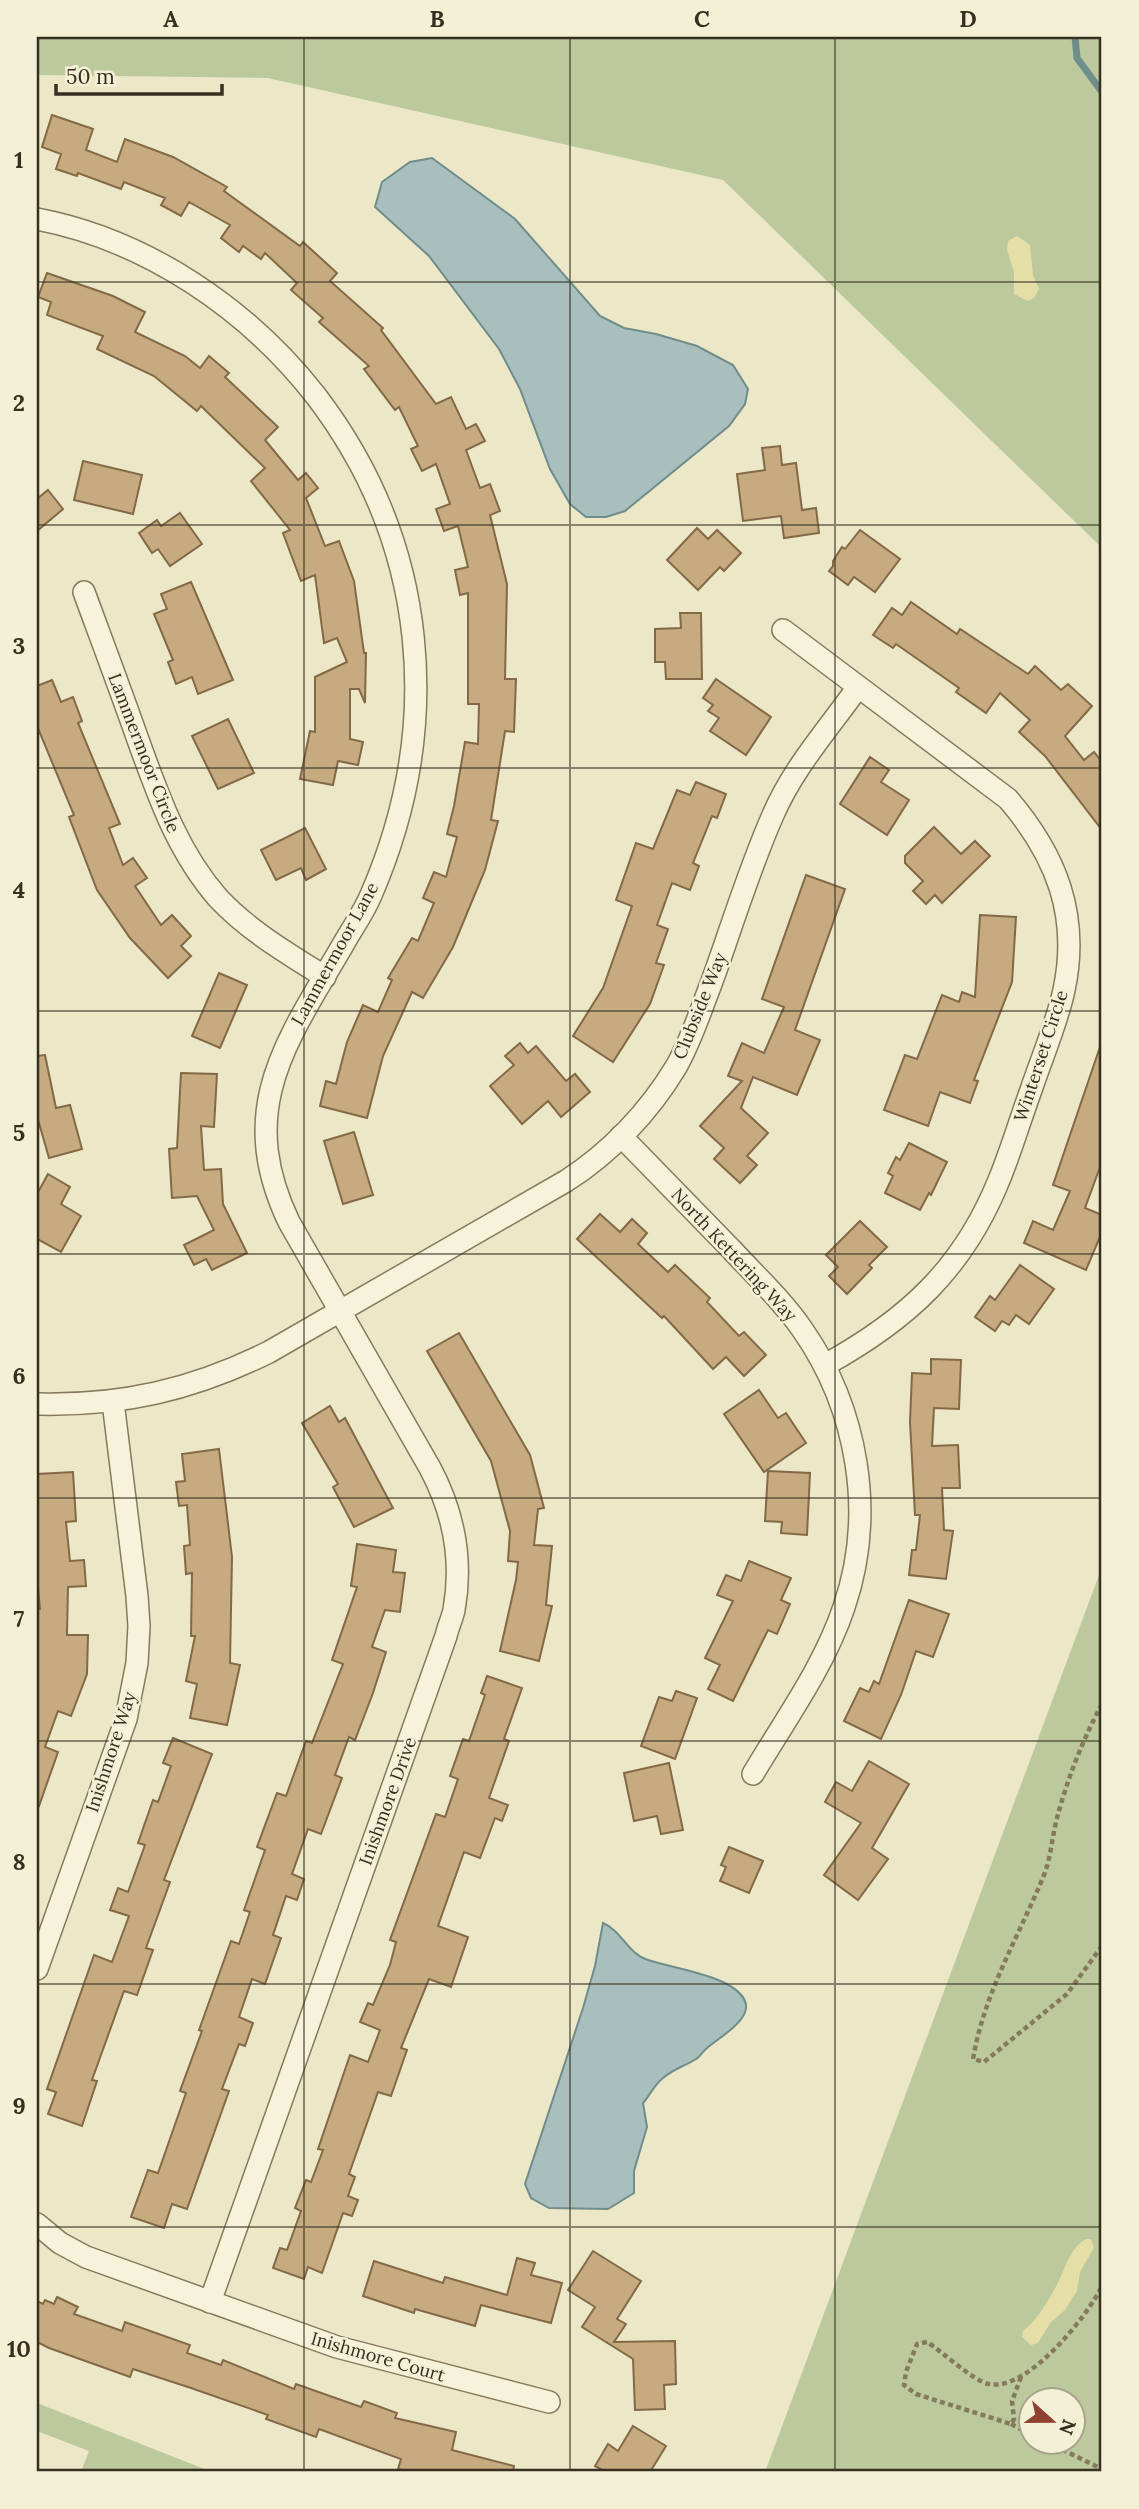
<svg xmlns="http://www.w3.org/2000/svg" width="1139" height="2509" font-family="Lora,serif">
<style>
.green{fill:#bbc99c;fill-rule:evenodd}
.sand{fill:#e5dfa7}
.water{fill:#a8bfbd;stroke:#6f8d8b;stroke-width:2}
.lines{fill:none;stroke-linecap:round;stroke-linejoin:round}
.stream{stroke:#6f8d8b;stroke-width:7}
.building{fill:#c6aa80;stroke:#836946;stroke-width:2}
.minor-casing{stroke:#867a5e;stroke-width:24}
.path{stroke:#867a5e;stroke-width:4.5;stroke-dasharray:5 3.5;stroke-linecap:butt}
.minor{stroke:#f6f3da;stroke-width:21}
.grid{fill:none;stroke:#372f20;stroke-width:2;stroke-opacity:0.55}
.labels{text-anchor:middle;stroke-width:5;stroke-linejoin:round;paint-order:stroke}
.street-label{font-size:18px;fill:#372f20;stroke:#f3f0d6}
.neatline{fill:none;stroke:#372f20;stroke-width:2.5}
.grid-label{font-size:23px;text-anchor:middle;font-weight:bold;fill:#372f20}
</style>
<rect width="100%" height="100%" fill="#ebe7c7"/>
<g class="green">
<polygon points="37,37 1102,37 1102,548 723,180 268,78 37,75"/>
<path d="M1102 1567V2472H765ZM1030 2400H1072V2442H1030Z"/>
<polygon points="37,2403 212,2472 81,2472 89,2451 37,2431"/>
</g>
<g class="sand">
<polygon points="1017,236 1030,245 1033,275 1039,289 1034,298 1028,301 1014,294 1014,272 1007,250 1008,241"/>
<path d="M1086 2239H1091L1094 2248 1080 2272 1077 2291 1065 2310 1051 2322 1038 2343 1031 2345 1022 2337 1023 2331C1036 2323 1054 2292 1061 2276 1068 2261 1071 2248 1086 2239Z"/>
</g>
<g class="water">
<polygon points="432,158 515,219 600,316 624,328 656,334 697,346 733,365 748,389 745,404 729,426 625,511 606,517 586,517 570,504 550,469 520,389 499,349 429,256 375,207 382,182 410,162"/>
<path d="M603 1923C622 1931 627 1953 648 1960 673 1968 701 1971 725 1983 772 2008 729 2030 707 2048 703 2051 700 2057 696 2059 685 2066 673 2069 663 2078 655 2084 650 2095 643 2103L647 2127 634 2171V2193L608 2209 549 2208 531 2198 525 2184 583 2008 595 1966Z"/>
</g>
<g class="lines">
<polyline class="stream" points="1075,37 1077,58 1102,92"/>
</g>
<g class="building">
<polygon points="52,115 93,129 86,150 117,162 125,139 173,157 227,187 224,191 300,246 303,242 337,273 330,281 383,328 381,330 436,404 451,397 466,429 476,424 485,441 466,450 480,488 490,484 500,511 490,515 507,584 505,679 516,679 514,732 505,731 491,820 498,821 485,870 453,947 423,998 412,992 383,1056 367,1118 320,1106 326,1081 336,1084 347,1042 363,1005 378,1012 392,980 388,978 412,938 418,941 434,903 423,898 434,872 446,877 457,837 447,834 454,806 465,742 478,744 479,704 468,704 468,593 460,595 455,570 468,567 458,526 444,531 436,509 450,504 436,464 422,471 411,449 418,446 399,407 395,410 364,369 369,366 319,322 323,318 291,290 297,283 265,253 261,259 243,246 239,252 221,238 230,225 189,202 181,216 161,205 165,198 124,182 121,189 78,173 77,176 56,169 61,154 42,147"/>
<polygon points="47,273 113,296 145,312 135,332 185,356 200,368 209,356 229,373 225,377 278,427 265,440 298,480 306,473 318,488 306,498 325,546 339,541 354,581 364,653 366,653 365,703 359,689 350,689 350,739 363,742 358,765 338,761 333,785 300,779 310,731 315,732 315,677 347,662 337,638 324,643 315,575 301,581 283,533 290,530 251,481 265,468 201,406 197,411 154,376 97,349 103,336 47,315 51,302 38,297"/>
<polygon points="780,446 782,465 796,463 802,510 816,508 819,533 784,538 781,516 743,521 737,474 765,470 762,448"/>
<polygon points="83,461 142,475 133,514 74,500"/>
<polygon points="48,490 63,509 37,531 37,499"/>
<polygon points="180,513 202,544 170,566 158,549 152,553 139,533 157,520 161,526"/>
<polygon points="697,528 708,539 717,530 741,553 724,571 720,567 698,590 667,560"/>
<polygon points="860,530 900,559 875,592 854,577 848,585 829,571 833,566 833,561 842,547 845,549"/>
<polygon points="191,582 233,680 198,694 192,677 176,684 168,662 173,660 154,614 167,609 161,594"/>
<polygon points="911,602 957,634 960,629 1028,674 1035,666 1061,690 1068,684 1092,706 1065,736 1084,760 1094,752 1102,762 1102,830 1045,756 1019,732 1030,720 1000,693 986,713 956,692 959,688 896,644 893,648 873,635 892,608 902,615"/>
<polygon points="680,613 701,613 702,679 666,679 665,662 655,662 655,629 681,628"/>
<polygon points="716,679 771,717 746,755 710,731 719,718 708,711 713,705 703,698"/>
<polygon points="52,680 61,702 73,697 82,721 78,723 120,824 109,828 123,865 133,858 147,878 135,886 161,925 172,915 191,936 181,946 191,956 168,978 130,938 97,890 69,817 74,815 37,726 37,686"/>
<polygon points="228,719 254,773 218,789 192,736"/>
<polygon points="870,757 889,770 881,782 909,800 887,835 840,804"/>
<polygon points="696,782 726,794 717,818 712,816 693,863 699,866 690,890 672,883 657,925 668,929 656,963 664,965 650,1004 613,1062 573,1036 603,988 632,906 616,900 636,843 653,849 677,790 690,795"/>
<polygon points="934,827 961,854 975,841 990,856 942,903 935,895 926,904 913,891 923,881 905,863 905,856"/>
<polygon points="305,828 326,869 306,880 301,868 276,880 261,850"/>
<polygon points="806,875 845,889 795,1030 820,1040 797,1095 753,1077 741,1108 768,1133 747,1156 757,1165 740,1183 714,1159 724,1148 700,1126 742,1081 728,1076 742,1043 764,1053 784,1007 762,999"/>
<polygon points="980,915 1016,917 1012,982 974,1080 978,1081 970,1103 940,1092 928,1126 884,1110 905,1055 917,1059 942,995 959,1002 962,992 975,997"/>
<polygon points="219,973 247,985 220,1048 192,1036"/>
<polygon points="520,1043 528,1053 536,1046 566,1081 575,1074 590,1092 561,1117 548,1101 522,1124 490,1086 514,1065 505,1056"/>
<polygon points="1100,1047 1102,1047 1102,1171 1099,1170 1085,1208 1102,1215 1102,1232 1086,1270 1024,1243 1033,1221 1053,1230 1070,1191 1053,1185"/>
<polygon points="45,1055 56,1108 70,1105 82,1149 49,1158 37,1116 37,1056"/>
<polygon points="181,1073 217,1074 214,1127 201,1126 204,1170 221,1169 223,1204 247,1253 212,1270 206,1259 194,1265 184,1245 214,1230 197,1196 172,1198 169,1149 177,1148"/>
<polygon points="354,1132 373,1195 343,1204 324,1141"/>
<polygon points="909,1143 947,1162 931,1195 929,1193 920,1210 885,1193 893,1176 888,1173 896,1157 900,1160"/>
<polygon points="48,1174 70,1187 61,1204 81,1216 61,1252 37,1239 37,1194"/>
<polygon points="600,1214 620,1232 632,1219 647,1233 638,1244 668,1272 675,1265 710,1298 707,1302 739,1336 744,1332 766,1355 744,1376 726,1357 713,1369 664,1316 662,1318 577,1239"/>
<polygon points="860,1221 887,1247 869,1265 872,1268 847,1294 829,1276 838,1267 826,1255"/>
<polygon points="1020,1265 1054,1289 1029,1324 1016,1315 1009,1325 1002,1321 995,1331 975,1317 990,1296 995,1300"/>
<polygon points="459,1333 530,1455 544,1508 538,1509 534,1545 552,1546 546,1605 552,1606 539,1661 500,1651 516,1580 518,1562 508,1561 510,1531 491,1461 427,1351"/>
<polygon points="931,1359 961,1360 959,1409 934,1408 932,1446 958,1445 960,1488 942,1488 944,1530 953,1531 946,1579 909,1575 912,1550 916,1550 920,1515 915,1515 910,1422 912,1373 931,1374"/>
<polygon points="759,1390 778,1418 786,1413 806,1443 764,1472 724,1414"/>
<polygon points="330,1406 339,1422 345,1418 393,1508 354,1527 333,1487 338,1484 302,1423"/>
<polygon points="219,1449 232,1557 230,1663 240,1665 227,1725 190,1718 197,1684 186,1681 195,1636 191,1636 192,1573 186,1574 184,1546 190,1545 187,1505 179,1506 176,1482 185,1481 182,1454"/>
<polygon points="768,1471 810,1473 807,1535 781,1533 782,1522 765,1521"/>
<polygon points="73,1472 76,1521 66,1522 70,1561 84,1560 86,1586 68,1587 67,1635 88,1635 87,1674 71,1716 58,1711 45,1747 58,1752 39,1806 37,1805 37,1609 40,1609 37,1578 37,1474"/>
<polygon points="357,1544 396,1550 393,1572 405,1573 400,1612 385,1610 372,1647 386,1652 373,1693 355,1740 349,1737 335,1775 342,1778 321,1834 308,1829 292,1874 304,1879 297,1900 286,1896 273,1935 281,1938 265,1984 252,1979 239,2017 253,2023 245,2046 239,2044 222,2089 229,2091 187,2209 172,2204 164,2228 131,2217 148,2170 158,2173 186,2093 180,2091 202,2031 199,2030 231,1941 239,1944 250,1912 244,1910 265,1850 257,1847 277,1793 286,1796 306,1741 312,1743 343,1664 332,1660 357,1587 351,1586"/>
<polygon points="749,1561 791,1578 781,1600 790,1604 777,1634 768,1630 733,1701 708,1689 720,1665 705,1658 733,1601 717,1595 726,1575 741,1581"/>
<polygon points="909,1600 949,1614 933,1657 916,1651 901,1695 881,1739 844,1721 860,1688 869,1692 874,1681 879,1684"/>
<polygon points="487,1676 522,1688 504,1739 509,1741 489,1798 508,1805 502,1821 495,1818 480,1858 464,1852 438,1926 468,1937 451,1987 429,1979 401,2048 407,2050 391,2096 378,2092 349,2174 355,2177 348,2196 358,2200 352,2216 343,2213 322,2273 308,2267 304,2279 273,2268 280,2248 287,2250 301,2211 295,2208 306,2180 311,2182 323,2150 318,2149 350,2055 368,2062 380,2030 360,2022 368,2003 373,2005 390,1965 396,1942 390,1940 436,1814 445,1817 458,1779 450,1776 463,1739 469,1741 485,1695 481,1693"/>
<polygon points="676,1691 697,1698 675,1759 641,1746 659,1697 672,1701"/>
<polygon points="173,1738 212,1754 164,1880 170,1882 146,1948 153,1950 137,1995 124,1991 92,2080 97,2081 82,2126 48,2114 56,2092 47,2089 94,1955 112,1962 129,1916 110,1910 118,1888 128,1892 145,1845 138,1843 153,1800 158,1802 171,1766 163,1763"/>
<polygon points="869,1761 909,1784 872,1848 888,1859 858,1900 824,1875 861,1823 825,1802 836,1782 852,1791"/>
<polygon points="669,1763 683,1830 661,1834 657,1816 634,1821 624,1773"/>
<polygon points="729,1847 763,1861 749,1893 720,1881 726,1867 721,1865"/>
<polygon points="593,2251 641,2281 617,2319 626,2324 614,2342 675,2341 676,2384 664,2385 665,2409 635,2410 633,2359 582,2327 595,2307 568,2290"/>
<polygon points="517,2258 535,2263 531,2275 562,2283 551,2323 481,2305 475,2326 415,2309 414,2313 363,2296 374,2261 443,2283 445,2277 507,2295"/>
<polygon points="57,2297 78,2307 74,2314 122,2331 125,2322 190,2345 187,2353 221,2365 223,2360 294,2389 296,2384 361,2407 364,2401 397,2413 395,2418 456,2432 452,2450 514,2466 513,2472 411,2472 398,2469 401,2459 319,2429 316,2437 266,2419 268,2415 191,2388 133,2369 130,2377 49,2348 37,2342 37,2301 43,2304 45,2300 54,2304"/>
<polygon points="633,2426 666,2446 650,2472 606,2472 595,2466 608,2444 618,2451"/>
</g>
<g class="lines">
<defs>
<g id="minor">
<path d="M37 219C147 240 248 309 316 396 429 544 444 727 371 895 364 912 353 927 344 943 288 1040 234 1107 289 1222L430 1468C454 1513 463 1560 454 1610 452 1619 448 1627 446 1636L210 2302"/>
<path d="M84 592C102 641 120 689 137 737 158 795 177 851 218 898 249 931 287 953 325 977"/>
<path d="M783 630 1008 799C1056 855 1080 915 1064 990 1057 1023 1042 1057 1031 1090 1020 1120 1011 1151 999 1180 963 1269 907 1320 825 1365"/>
<path d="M621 1136C658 1174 695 1212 732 1250 756 1276 782 1300 802 1329 858 1409 876 1514 844 1607 824 1667 785 1720 753 1774"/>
<path d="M37 1404C122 1406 192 1390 269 1352L566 1181C610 1153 649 1112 676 1067 691 1041 700 1012 711 984 731 929 749 869 773 815 793 768 829 728 858 687"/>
<polyline points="37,1969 126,1719 137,1663 139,1626 137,1596 113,1402"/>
<polyline points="37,2224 60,2243 86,2257 337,2347 549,2402"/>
</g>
</defs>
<use href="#minor" class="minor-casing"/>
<g class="path">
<path d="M1102 1704C1083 1739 1067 1780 1057 1818 1052 1837 1051 1857 1044 1875 1019 1936 984 1993 973 2059L984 2062 1067 1994 1102 1946"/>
<path d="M1021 2377 1012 2401 1014 2419 1011 2424 916 2394 904 2385 906 2372 917 2344 927 2342C943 2352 973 2381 989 2384 1027 2392 1087 2317 1102 2286"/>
<polyline points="1011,2424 1030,2434"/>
<polyline points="1047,2442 1102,2469"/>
</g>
<use href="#minor" class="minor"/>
</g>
<path class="grid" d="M304 37V2472M570 37V2472M835 37V2472M37 282H1102M37 525H1102M37 768H1102M37 1011H1102M37 1254H1102M37 1498H1102M37 1741H1102M37 1984H1102M37 2227H1102"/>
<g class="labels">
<g class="street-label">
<text transform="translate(144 753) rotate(69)" y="6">Lammermoor Circle</text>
<text transform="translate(335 954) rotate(-61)" y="6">Lammermoor Lane</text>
<text transform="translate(700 1006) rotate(-68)" y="6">Clubside Way</text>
<text transform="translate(1041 1056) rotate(-72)" y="6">Winterset Circle</text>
<text transform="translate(734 1255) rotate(47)" y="6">North Kettering Way</text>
<text transform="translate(111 1752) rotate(-72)" y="6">Inishmore Way</text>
<text transform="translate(388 1801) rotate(-70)" y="6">Inishmore Drive</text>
<text transform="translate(378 2357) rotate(16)" y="6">Inishmore Court</text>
</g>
</g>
<rect width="1139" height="2509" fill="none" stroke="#f3f0d6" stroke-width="77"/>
<g transform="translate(1052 2421) rotate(111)"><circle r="33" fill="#f3f0d6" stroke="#a8a38d" stroke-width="2"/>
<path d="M0-5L12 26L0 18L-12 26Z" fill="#904232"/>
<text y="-10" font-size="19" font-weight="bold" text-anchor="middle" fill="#372f20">N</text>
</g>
<path d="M56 84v10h166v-10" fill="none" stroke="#372f20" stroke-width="3.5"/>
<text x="66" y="84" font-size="21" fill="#372f20" stroke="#f3f0d6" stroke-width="5" paint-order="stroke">50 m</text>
<rect x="38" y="38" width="1062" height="2432" class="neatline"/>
<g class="grid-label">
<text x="171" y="27">A</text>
<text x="437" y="27">B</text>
<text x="702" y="27">C</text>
<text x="968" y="27">D</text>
<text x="19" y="168">1</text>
<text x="19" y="411">2</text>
<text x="19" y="654">3</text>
<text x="19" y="898">4</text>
<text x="19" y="1141">5</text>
<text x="19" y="1384">6</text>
<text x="19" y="1627">7</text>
<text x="19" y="1870">8</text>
<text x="19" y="2114">9</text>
<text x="19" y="2357">10</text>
</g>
</svg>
